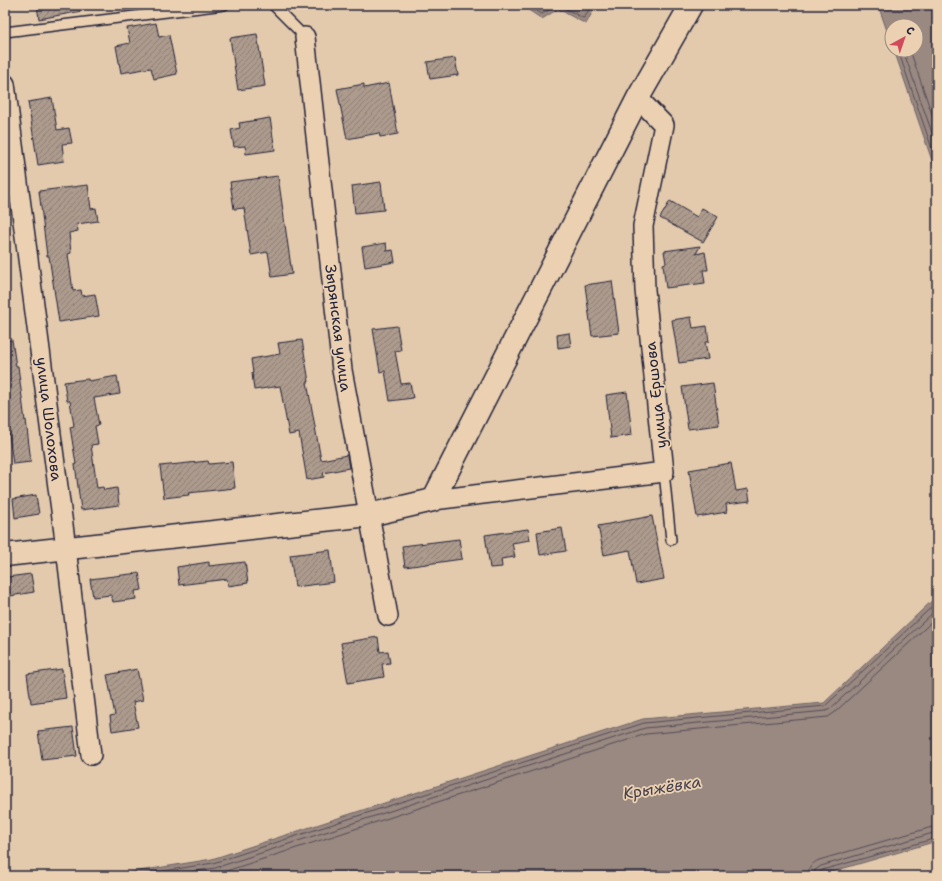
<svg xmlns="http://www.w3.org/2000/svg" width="942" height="881" font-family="'Shantell Sans',sans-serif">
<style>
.water{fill:#9a8981;stroke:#6a6065}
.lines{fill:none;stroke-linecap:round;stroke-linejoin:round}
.shore{stroke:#524b57;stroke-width:1}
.building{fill:url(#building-hatch);stroke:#22223b}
.service-casing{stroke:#22223b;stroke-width:12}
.minor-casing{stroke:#22223b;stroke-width:22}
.secondary-casing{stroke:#22223b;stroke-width:25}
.service{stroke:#ebd1b2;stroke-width:9}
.minor{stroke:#ebd1b2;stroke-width:19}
.secondary{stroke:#ebd1b2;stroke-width:22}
.labels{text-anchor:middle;stroke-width:3.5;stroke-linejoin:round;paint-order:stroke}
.street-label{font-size:15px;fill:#22223b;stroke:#ebd1b2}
.water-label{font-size:16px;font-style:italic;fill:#464150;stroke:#ebd1b2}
</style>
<defs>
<pattern id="building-hatch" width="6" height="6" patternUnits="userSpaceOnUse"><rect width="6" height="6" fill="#ad9b8d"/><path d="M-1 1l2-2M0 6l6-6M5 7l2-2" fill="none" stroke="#8c7e74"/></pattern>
</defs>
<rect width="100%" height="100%" fill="#e3caad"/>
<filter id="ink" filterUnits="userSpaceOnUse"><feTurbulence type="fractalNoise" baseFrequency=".025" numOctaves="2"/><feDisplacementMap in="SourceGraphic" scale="8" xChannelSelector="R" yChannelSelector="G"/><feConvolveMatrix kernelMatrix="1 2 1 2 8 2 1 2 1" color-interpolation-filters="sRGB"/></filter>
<g filter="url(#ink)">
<g class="water">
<polygon points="521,5 596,5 586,24 558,9 542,19"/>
<polygon points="878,5 937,5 937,175 894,50 916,50 916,26 892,26 892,45"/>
<polygon points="937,596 937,841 817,876 114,876 115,875 212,859 643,719 824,703"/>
</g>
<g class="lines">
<g class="shore">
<polyline points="528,5 542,14 556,6 559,5 583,18 585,17 591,5"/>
<polyline points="898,50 937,163"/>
<polyline points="903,50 937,147"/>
<polyline points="910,50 937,129"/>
<polyline points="133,876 213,863 644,723 825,706 937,602"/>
<polyline points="165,876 215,868 645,728 826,711 830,709 937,609"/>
<polyline points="203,876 217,874 646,734 828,717 834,713 937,617"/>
<path d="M808 876C808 868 812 863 819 860L932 827H937"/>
<polyline points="814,876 815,870 821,866 933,833 937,833"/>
<polyline points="819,876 820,872 822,870 937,838"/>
</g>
</g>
<g class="building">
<polygon points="37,5 82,5 82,11 39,19"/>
<polygon points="156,23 159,37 169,35 177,74 154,79 151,68 121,73 116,46 130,43 127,28"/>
<polygon points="257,34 265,86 238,90 230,38"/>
<polygon points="455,58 458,75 430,79 427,62"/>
<polygon points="389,83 398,134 380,137 379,133 347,139 337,89 364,84 364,88"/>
<polygon points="52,98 57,130 69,128 72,143 62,144 64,161 38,165 28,102"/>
<polygon points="270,118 275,150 246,154 245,146 234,147 231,130 240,128 239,123"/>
<polygon points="278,176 292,274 272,277 268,252 251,255 244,208 234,209 230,182"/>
<polygon points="381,182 384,210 355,213 352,186"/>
<polygon points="88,185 91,209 96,208 98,221 77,224 78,231 69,233 71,253 68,254 73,291 81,290 82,296 95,294 99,316 59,322 49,256 47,256 39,191"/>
<polygon points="670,201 697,217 702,208 718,217 703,242 660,218"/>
<polygon points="386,243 387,251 393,250 395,262 365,267 362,247"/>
<polygon points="700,246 696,254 705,252 708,270 703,270 705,283 666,288 663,264 666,263 664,251"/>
<polygon points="612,281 619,333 592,336 585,285"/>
<polygon points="691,317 693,328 707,326 709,342 705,342 708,359 679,363 672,320"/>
<polygon points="397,326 401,350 395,351 401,384 410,383 413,398 390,401 385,371 380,372 373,329"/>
<polygon points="569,333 571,346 558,348 557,335"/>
<polygon points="12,340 16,366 18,366 25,421 26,420 31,462 13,464 9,434 5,434 5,341"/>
<polygon points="302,340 309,382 307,382 321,460 347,455 349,468 323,473 324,477 307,480 299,433 289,435 280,386 254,390 252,373 253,373 251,359 280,354 278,343"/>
<polygon points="117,376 120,394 94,398 99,425 95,426 98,444 91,445 97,488 103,487 104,490 117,488 119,505 81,510 75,464 76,464 70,427 74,426 70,401 67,401 64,382 88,379 89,381"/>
<polygon points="713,383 719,425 688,429 682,387"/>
<polygon points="627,392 632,435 611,438 606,395"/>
<polygon points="208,461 209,464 232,462 235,488 188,493 189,495 164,498 160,466"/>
<polygon points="731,463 736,491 748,489 750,501 726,504 727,512 697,517 689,470"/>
<polygon points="36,495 39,514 15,518 13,499"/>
<polygon points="652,516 664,579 636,584 630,550 604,555 598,526"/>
<polygon points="562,528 566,551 540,555 537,532"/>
<polygon points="528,529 530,540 512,543 515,557 501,559 502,567 490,568 485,535"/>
<polygon points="459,539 462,559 405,567 402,546"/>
<polygon points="330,550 334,582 295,587 290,555"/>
<polygon points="209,562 209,566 245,562 248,583 228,586 227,579 179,585 177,567"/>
<polygon points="139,573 142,590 135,591 136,599 113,602 111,595 93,597 90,579"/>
<polygon points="31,574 34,592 10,596 7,577"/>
<polygon points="378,637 380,652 388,651 390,663 382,664 384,677 348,683 341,643"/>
<polygon points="62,669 66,698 31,703 27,674"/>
<polygon points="137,669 143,700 133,702 138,727 112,731 110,716 115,715 107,675"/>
<polygon points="73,727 77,756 42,760 38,731"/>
</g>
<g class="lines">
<defs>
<g id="service">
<polyline points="273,5 305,37"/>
<polyline points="5,32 224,5"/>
<polyline points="664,472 671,540"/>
</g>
<g id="minor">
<polyline points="305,37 342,370 388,616"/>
<polyline points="5,84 66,548 91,755"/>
<polyline points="433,500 664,472 645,290 643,226 664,125 638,98"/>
</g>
<polyline id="secondary" points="5,555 369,515 433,500 638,98 691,5"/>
</defs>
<use href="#service" class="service-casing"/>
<use href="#minor" class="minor-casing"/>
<use href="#secondary" class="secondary-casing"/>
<use href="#service" class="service"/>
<use href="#minor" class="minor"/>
<use href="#secondary" class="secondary"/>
</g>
</g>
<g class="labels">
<g class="street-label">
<text transform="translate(338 328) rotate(83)" y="5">Зырянская улица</text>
<text transform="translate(656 395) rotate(-96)" y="5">улица Ершова</text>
<text transform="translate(49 419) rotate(83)" y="5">улица Шолохова</text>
</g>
<g class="water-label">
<text transform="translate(662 787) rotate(-9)" y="6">Крыжёвка</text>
</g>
</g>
<rect width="942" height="881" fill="none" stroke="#ebd1b2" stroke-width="20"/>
<rect x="10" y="10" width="922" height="861" fill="none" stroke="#22223b" stroke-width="1.5" filter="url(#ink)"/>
<g transform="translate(904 38) rotate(40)"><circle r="19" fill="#ebd1b2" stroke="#9b8b82"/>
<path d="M0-3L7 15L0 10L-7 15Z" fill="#d1495b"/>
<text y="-6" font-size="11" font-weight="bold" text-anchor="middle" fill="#22223b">С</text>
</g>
</svg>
